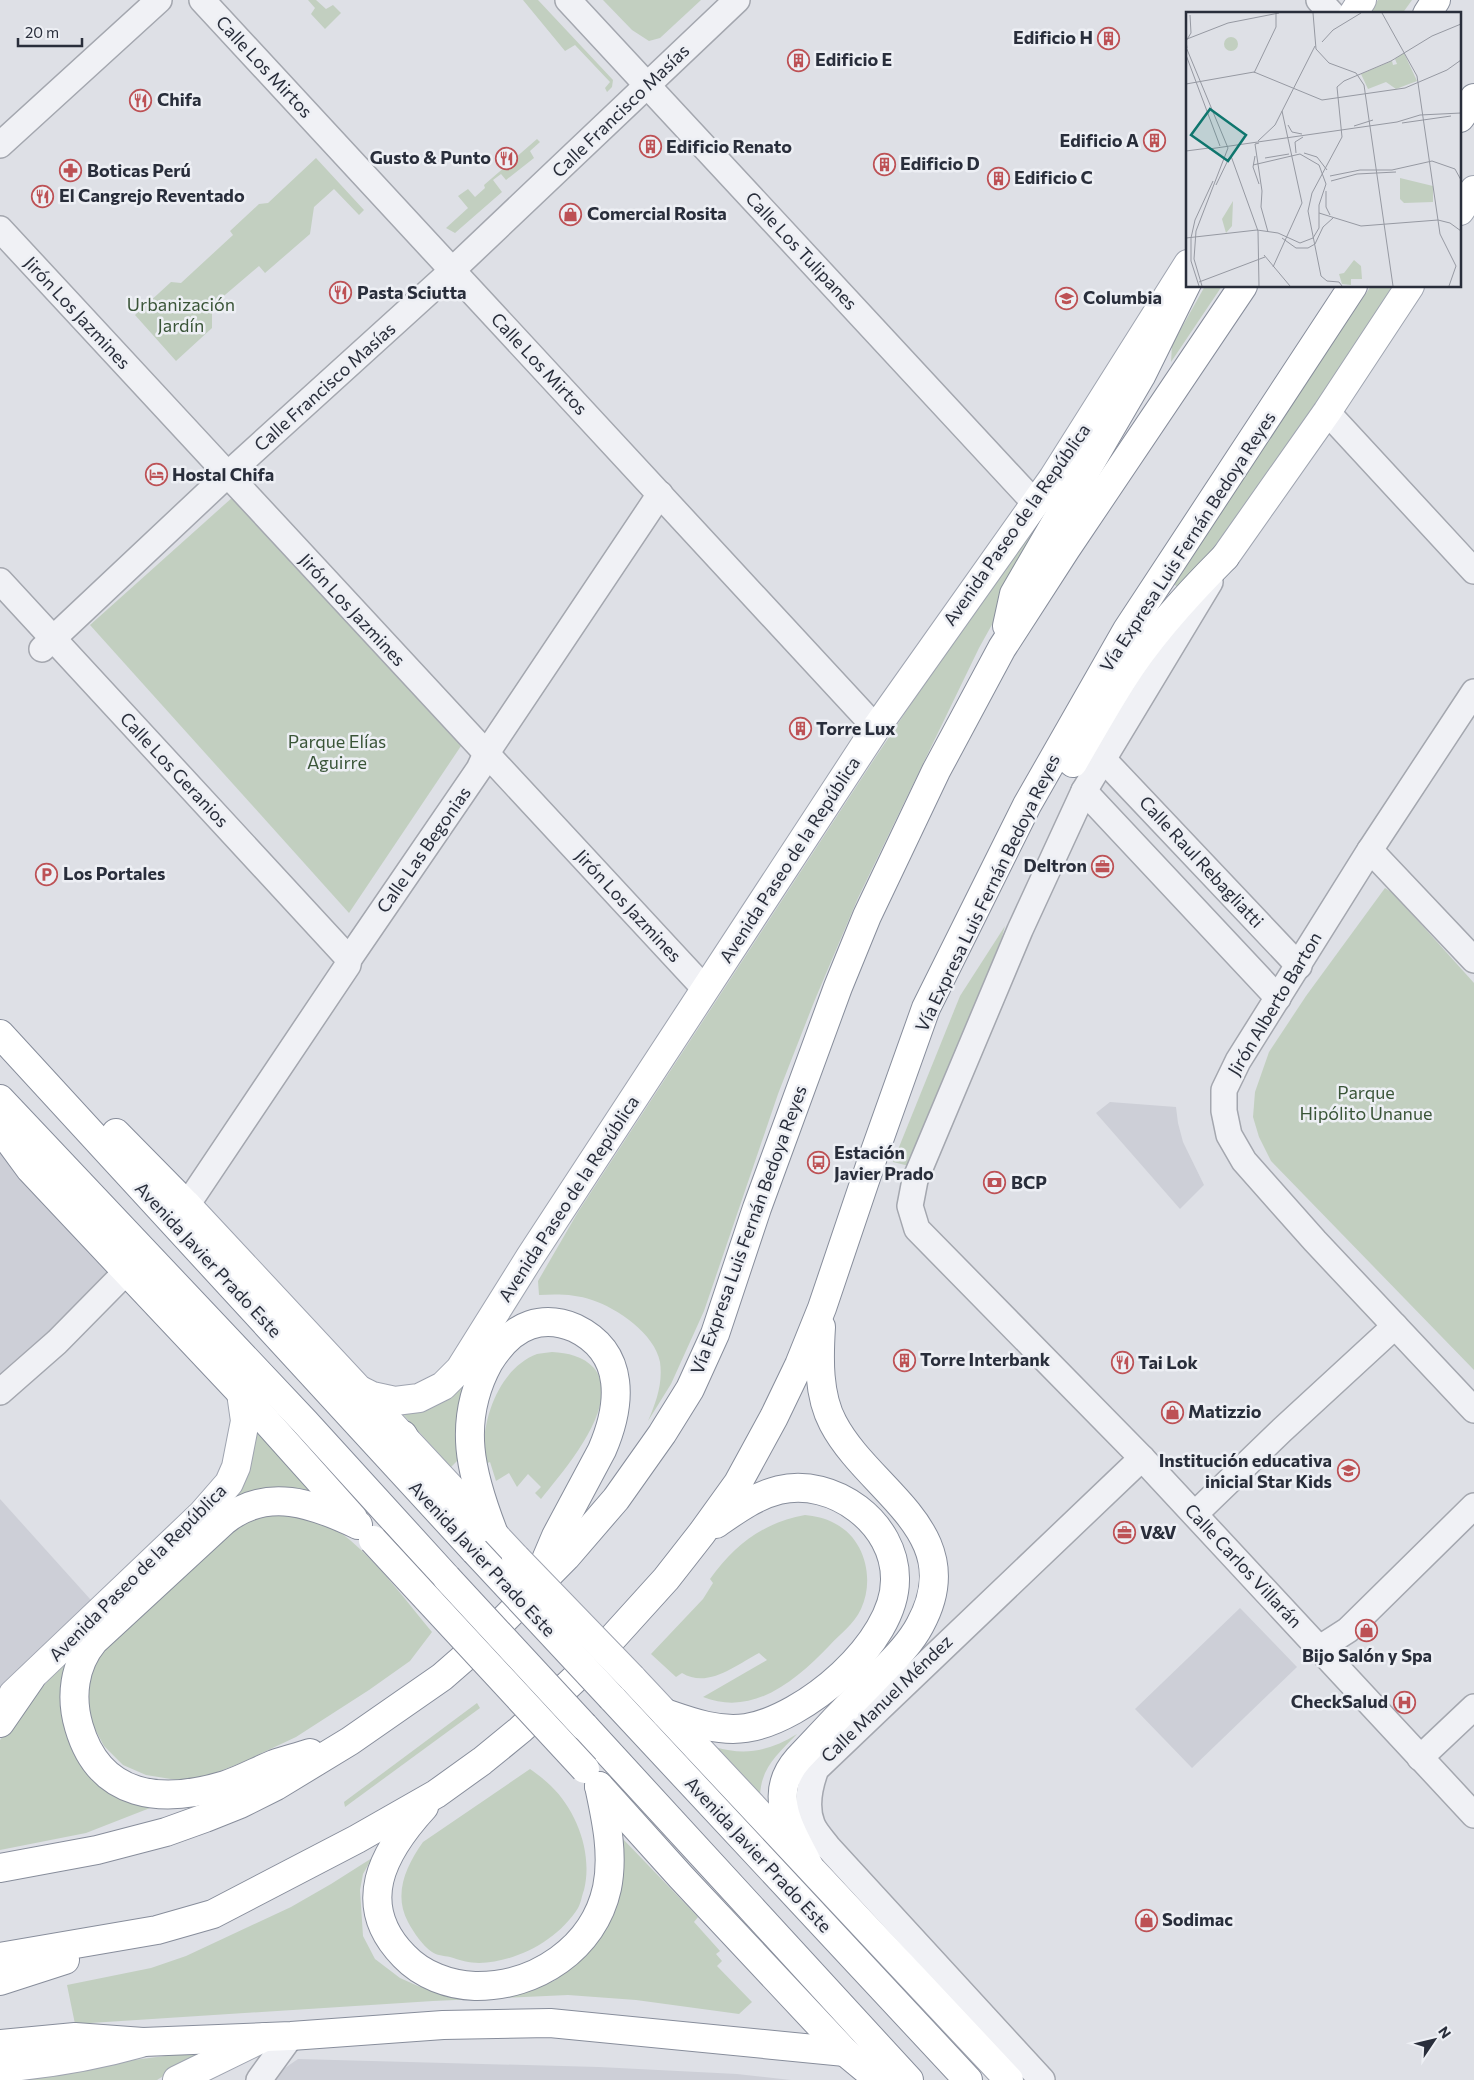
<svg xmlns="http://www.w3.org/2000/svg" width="1474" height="2080" font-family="Commissioner,sans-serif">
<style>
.built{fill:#cdcfd7}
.green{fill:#c2cfc0}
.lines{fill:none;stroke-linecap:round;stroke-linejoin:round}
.minor-casing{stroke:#a4a7af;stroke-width:28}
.major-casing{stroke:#9fa4b0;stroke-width:30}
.highway-casing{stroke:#878d9b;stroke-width:30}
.minor{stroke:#f0f1f5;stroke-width:25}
.major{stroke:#fff;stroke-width:28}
.highway{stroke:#fff;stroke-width:28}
.major-bridge-casing{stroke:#9fa4b0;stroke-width:30;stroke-linecap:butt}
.highway-bridge-casing{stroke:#878d9b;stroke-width:30;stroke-linecap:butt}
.major-bridge{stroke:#fff;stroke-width:28}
.highway-bridge{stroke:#fff;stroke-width:28}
.labels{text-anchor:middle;stroke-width:5;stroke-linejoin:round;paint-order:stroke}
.poi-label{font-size:18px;font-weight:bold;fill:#292e3b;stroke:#edeff4;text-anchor:start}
.street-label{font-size:18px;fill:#292e3b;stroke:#edeff4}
.park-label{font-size:18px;fill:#3a5538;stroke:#edeff4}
.inset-road{fill:none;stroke:#9699a2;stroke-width:1}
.view{fill:#0f766e;fill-opacity:0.15;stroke:#0f766e;stroke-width:2.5}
.inset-edge{fill:none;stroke:#292e3b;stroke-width:2.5}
</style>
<rect width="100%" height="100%" fill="#dee0e6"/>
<g class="built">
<polygon points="1110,1102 1176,1107 1178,1123 1183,1142 1204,1185 1180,1209 1096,1113"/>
<polygon points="0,1131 122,1270 0,1394"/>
<polygon points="0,1499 99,1609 0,1705"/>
<polygon points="1240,1608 1297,1667 1192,1768 1135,1709"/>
<polygon points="298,2059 599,2067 737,2074 791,2080 275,2080 282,2070"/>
</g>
<g class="green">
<polygon points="308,0 316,0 326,9 333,5 341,13 325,29 311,14 315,8"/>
<polygon points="523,0 538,0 613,80 612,87 607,92 605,88 610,82 575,45 565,51"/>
<polygon points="603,0 701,0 660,38 649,41 632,30"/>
<polygon points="1378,0 1412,0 1402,14 1369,14"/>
<polygon points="537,139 540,142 530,151 534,158 506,180 501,174 493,180 502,192 455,233 446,228 468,208 458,196 468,189 475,197 485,188 484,185"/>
<polygon points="316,158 364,210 359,215 334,189 314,207 310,234 265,273 259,266 212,306 212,328 176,361 135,315 171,282 181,283 233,235 230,231 259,204 268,203"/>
<polygon points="1205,286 1222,286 1171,362 1172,345"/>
<polygon points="1371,286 1400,286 1247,517 1178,587 1170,582"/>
<path d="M1079 452 1039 540 979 648 858 898 814 1002 778 1094 704 1311 671 1384 648 1421C656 1402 663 1384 660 1362 655 1334 617 1308 592 1300 575 1294 557 1294 539 1295L538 1281 578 1212 873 761Z"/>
<polygon points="234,496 463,743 349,913 90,625"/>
<polygon points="1385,888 1393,893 1474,983 1474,1370 1271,1161 1259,1137 1253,1117 1255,1092 1269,1052 1306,996"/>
<polygon points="1005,926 1002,937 909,1166 893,1162 960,996"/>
<path d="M552 1352C568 1353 583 1356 594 1368 623 1404 563 1471 541 1499L535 1493 541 1487 528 1474 517 1487 509 1473 496 1481 490 1462 485 1464C479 1426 497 1369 537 1354 541 1353 547 1353 552 1352Z"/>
<polygon points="464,1380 468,1386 457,1443 458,1460 451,1467 401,1412"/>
<polygon points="255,1429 313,1495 222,1512"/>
<path d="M299 1514C316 1521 336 1528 350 1540 381 1566 406 1601 432 1632L410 1661 369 1690 296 1737 243 1762 205 1777 177 1780 146 1775 123 1765 104 1746 89 1718 88 1693 91 1667 108 1641 213 1548 253 1515Z"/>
<path d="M805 1515C815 1516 825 1518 834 1523 865 1538 875 1579 861 1609 854 1624 840 1634 829 1646 796 1680 754 1717 703 1697L767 1660 759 1653C736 1665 708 1689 682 1673L676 1677 651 1654 703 1599 713 1583 710 1579C735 1545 762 1523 805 1515Z"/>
<polygon points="76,1646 64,1704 150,1808 86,1833 0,1850 0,1740"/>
<polygon points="477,1703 480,1708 345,1807 344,1802"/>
<path d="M797 1734C778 1754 761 1767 760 1796L715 1747C745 1756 770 1751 797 1734Z"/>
<path d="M530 1769C537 1774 545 1780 551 1786 577 1811 593 1854 584 1890 582 1895 581 1903 578 1908 558 1940 517 1962 479 1963 470 1963 459 1960 450 1957 444 1956 436 1955 432 1952 422 1945 414 1933 408 1922 393 1894 406 1866 423 1842Z"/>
<polygon points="622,1838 698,1917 694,1922 720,1951 716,1954 722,1961 717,1966 752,2002 739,2014 636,2000 568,1995 433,2001 75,2024 67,1985 151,1968 186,1956 291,1907 331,1884 372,1858 363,1874 360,1890 363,1936 375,1959 400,1978 418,1986 446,1994 529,1990 554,1981 586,1956 601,1937 615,1912"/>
<polygon points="212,2050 176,2068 157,2080 0,2080 55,2070"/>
</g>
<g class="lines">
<defs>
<g id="minor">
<polyline points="202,0 876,728"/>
<polyline points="568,0 1034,502"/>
<polyline points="1319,0 1332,14"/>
<polyline points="0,145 159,0"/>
<polyline points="0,229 705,989"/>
<polyline points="1327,412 1474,571"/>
<polyline points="0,581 349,959"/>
<polyline points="1210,582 1084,791 1020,930 915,1180 910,1206 917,1229 1142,1458 1474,1815"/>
<polyline points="42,649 227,475 443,279 737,0"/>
<polyline points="1474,692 1370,850 1238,1061 1224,1090 1224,1111 1229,1135 1244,1161 1315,1241 1474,1410"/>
<polyline points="1103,759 1299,966"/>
<polyline points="1084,791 1278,998"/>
<polyline points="1370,850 1474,960"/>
<polyline points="187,1205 348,965 349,959 479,769 486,754 660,494"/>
<polyline points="0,1392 57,1342 127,1271"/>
<polyline points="1195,1514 1282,1430 1395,1326"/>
<polyline points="1320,1648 1348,1630 1474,1506"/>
<polyline points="1420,1758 1474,1707"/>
<polyline points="259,2080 291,2036"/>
<path d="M1042 2080 828 1847C823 1840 815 1832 812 1824 805 1806 810 1785 816 1769L1142 1458"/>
</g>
<g id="major">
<polyline points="1353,14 1362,0"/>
<polyline points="1460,211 1474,190"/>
<polyline points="1225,557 1327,412 1410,286"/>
<polyline points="187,1205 516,1558"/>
<polyline points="362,1391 372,1396 395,1401 419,1398 443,1386 460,1369 530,1257 876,728 1053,478 1188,264"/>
<polyline points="632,1678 1009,2080"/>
<polyline points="13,1694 202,1514 229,1483 236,1467 245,1421 241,1393"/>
<path d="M0 2068C48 2064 95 2056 141 2043"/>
<polyline points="177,2080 265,2037"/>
</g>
<g id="highway">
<polyline points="1427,14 1436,0"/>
<polyline points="1460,118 1474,98"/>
<polyline points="1007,626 1014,594 1141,376 1188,281"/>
<path d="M1073 763C1089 735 1105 707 1122 680 1150 635 1188 594 1225 557"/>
<polyline points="0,1034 475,1551"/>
<polyline points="0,1099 305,1422 447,1578"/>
<polyline points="0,1128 30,1169 241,1393 353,1518"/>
<polyline points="116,1133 187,1205"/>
<polyline points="403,1435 433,1490"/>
<path d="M494 1534C471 1475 456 1422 489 1362 499 1346 512 1331 530 1325 545 1320 561 1322 575 1328 627 1353 621 1406 602 1450L556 1536 539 1576"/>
<polyline points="612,1698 968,2080"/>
<path d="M665 1713C691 1722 718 1732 746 1728 804 1719 895 1643 895 1580 896 1523 833 1477 779 1490 755 1496 736 1510 716 1524"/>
<polyline points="0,1723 31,1678"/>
<polyline points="584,1726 909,2080"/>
<path d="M310 1753C298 1757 286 1760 274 1764 257 1771 241 1780 225 1785 162 1804 100 1799 79 1727 70 1697 74 1665 94 1641L224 1521C267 1486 314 1504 358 1525"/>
<polyline points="599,1786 681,1877 845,2052 879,2080"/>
<path d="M424 1807C382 1853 354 1905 404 1956 422 1975 449 1985 475 1986 536 1987 594 1948 607 1888 614 1854 606 1819 599 1786"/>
<path d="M809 1866C791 1830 766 1795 798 1759 823 1732 848 1706 874 1680 890 1663 909 1646 920 1625 971 1532 869 1492 833 1423 818 1395 819 1358 821 1327"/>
<polyline points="0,1868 97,1850 166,1832 205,1818 240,1804 276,1786 350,1741 442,1677 481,1643 566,1557 616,1499 662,1434 690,1389 715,1334 757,1208 838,987 867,916 936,771 1002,648 1066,549 1243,286"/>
<polyline points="0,1957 157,1930 213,1914 357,1839 436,1794 482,1761 520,1730 580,1674 666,1579 702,1533 738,1483 774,1417 799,1365 822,1308 874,1154 926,1008 1027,805 1127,630 1353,286"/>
<polyline points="0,1981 65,1960"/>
<polyline points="0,2044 75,2037 143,2042 291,2036 443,2025 550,2023 845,2052"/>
</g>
</defs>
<use href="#minor" class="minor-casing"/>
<use href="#major" class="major-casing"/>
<use href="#highway" class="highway-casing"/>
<use href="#minor" class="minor"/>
<use href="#major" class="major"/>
<use href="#highway" class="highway"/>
<defs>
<polyline id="major-bridge" points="516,1558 632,1678"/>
<g id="highway-bridge">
<polyline points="373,1540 585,1769"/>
<polyline points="475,1551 612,1698"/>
<polyline points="447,1578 584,1726"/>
</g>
</defs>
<use href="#major-bridge" class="major-bridge-casing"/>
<use href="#highway-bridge" class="highway-bridge-casing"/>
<use href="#major-bridge" class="major-bridge"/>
<use href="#highway-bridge" class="highway-bridge"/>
</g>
<defs>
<symbol id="building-ring" viewBox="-11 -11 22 22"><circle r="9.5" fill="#edeff4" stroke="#bd5155" stroke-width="1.5"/><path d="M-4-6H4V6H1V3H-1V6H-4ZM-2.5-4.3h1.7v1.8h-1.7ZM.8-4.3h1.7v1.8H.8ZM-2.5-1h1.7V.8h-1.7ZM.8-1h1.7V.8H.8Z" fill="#bd5155"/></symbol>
<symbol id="restaurant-ring" viewBox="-11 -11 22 22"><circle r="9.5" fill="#edeff4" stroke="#bd5155" stroke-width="1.5"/><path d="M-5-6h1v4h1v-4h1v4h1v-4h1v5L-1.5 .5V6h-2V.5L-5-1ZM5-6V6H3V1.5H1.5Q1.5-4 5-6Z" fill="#bd5155"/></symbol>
<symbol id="pharmacy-ring" viewBox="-11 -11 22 22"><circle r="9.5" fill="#edeff4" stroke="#bd5155" stroke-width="1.5"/><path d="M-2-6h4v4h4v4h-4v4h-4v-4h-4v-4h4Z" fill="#bd5155"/></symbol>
<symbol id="shop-ring" viewBox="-11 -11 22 22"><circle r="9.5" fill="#edeff4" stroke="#bd5155" stroke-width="1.5"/><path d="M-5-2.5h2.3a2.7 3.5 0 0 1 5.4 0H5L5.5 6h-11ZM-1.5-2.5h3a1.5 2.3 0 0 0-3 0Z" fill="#bd5155"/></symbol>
<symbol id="school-ring" viewBox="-11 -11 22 22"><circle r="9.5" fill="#edeff4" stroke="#bd5155" stroke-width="1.5"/><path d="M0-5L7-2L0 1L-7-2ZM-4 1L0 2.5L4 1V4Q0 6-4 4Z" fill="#bd5155"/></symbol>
<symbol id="hotel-ring" viewBox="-11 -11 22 22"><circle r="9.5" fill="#edeff4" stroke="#bd5155" stroke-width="1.5"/><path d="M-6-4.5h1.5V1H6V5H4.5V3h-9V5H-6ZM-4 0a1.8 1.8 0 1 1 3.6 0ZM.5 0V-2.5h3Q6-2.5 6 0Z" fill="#bd5155"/></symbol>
<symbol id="office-ring" viewBox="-11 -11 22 22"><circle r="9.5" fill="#edeff4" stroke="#bd5155" stroke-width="1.5"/><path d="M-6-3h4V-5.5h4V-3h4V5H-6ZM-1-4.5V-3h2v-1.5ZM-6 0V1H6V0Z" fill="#bd5155"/></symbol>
<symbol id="parking-ring" viewBox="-11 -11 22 22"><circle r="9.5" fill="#edeff4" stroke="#bd5155" stroke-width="1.5"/><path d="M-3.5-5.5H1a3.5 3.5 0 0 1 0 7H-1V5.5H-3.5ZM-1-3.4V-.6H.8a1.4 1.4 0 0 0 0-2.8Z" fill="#bd5155"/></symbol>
<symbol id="bus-ring" viewBox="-11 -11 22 22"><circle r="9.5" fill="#edeff4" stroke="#bd5155" stroke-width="1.5"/><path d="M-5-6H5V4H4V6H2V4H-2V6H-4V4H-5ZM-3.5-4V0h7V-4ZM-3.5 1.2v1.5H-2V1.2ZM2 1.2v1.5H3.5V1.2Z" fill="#bd5155"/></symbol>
<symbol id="bank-ring" viewBox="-11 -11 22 22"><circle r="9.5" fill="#edeff4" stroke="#bd5155" stroke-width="1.5"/><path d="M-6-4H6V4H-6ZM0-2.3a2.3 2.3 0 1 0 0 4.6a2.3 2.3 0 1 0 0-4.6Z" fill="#bd5155"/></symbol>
<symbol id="hospital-ring" viewBox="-11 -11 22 22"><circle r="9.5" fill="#edeff4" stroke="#bd5155" stroke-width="1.5"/><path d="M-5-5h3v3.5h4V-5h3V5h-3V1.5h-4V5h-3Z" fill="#bd5155"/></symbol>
</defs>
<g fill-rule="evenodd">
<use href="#building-ring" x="1096" y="26" width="25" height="25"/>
<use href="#building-ring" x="786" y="48" width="25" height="25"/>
<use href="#restaurant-ring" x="128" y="88" width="25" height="25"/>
<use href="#building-ring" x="1142" y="128" width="25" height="25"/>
<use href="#building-ring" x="638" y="134" width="25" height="25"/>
<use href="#restaurant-ring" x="494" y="146" width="25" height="25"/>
<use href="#building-ring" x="872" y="152" width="25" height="25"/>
<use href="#pharmacy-ring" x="58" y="158" width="25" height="25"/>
<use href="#building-ring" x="986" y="166" width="25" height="25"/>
<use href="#restaurant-ring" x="30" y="184" width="25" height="25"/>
<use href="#shop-ring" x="558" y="202" width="25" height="25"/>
<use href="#restaurant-ring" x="328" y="280" width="25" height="25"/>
<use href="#school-ring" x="1054" y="286" width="25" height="25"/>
<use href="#hotel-ring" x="144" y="462" width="25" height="25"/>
<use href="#building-ring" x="788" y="716" width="25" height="25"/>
<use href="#office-ring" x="1090" y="854" width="25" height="25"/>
<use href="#parking-ring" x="34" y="862" width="25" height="25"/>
<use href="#bus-ring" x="806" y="1150" width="25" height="25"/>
<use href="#bank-ring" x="982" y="1170" width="25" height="25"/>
<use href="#building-ring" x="892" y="1348" width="25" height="25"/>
<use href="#restaurant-ring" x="1110" y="1350" width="25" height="25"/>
<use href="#shop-ring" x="1160" y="1400" width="25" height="25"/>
<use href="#school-ring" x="1336" y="1458" width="25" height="25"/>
<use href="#office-ring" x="1112" y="1520" width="25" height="25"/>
<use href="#shop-ring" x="1354" y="1618" width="25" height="25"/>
<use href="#hospital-ring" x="1392" y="1690" width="25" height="25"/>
<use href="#shop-ring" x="1134" y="1908" width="25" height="25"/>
</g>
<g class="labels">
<g class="poi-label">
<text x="1093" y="44" text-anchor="end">Edificio H</text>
<text x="815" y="66">Edificio E</text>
<text x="157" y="106">Chifa</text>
<text x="1139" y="147" text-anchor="end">Edificio A</text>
<text x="666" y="153">Edificio Renato</text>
<text x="491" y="164" text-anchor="end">Gusto &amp; Punto</text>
<text x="900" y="170">Edificio D</text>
<text x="87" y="177">Boticas Perú</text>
<text x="1014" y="184">Edificio C</text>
<text x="59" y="202">El Cangrejo Reventado</text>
<text x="587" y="220">Comercial Rosita</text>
<text x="357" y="299">Pasta Sciutta</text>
<text x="1083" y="304">Columbia</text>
<text x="172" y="481">Hostal Chifa</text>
<text x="816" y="735">Torre Lux</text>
<text x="1087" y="872" text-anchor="end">Deltron</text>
<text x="63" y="880">Los Portales</text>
<text x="834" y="1159">Estación<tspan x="834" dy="21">Javier Prado</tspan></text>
<text x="1011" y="1189">BCP</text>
<text x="920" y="1366">Torre Interbank</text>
<text x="1138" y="1369">Tai Lok</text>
<text x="1188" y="1418">Matizzio</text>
<text x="1332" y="1467" text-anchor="end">Institución educativa<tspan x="1332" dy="21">inicial Star Kids</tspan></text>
<text x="1140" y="1539">V&amp;V</text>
<text x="1367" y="1662" text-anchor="middle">Bijo Salón y Spa</text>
<text x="1388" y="1708" text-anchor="end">CheckSalud</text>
<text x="1162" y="1926">Sodimac</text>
</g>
<g class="street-label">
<text transform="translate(264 67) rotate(47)" y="6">Calle Los Mirtos</text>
<text transform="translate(621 111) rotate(-44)" y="6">Calle Francisco Masías</text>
<text transform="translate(801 251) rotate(47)" y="6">Calle Los Tulipanes</text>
<text transform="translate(77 313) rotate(47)" y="6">Jirón Los Jazmines</text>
<text transform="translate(539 364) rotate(47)" y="6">Calle Los Mirtos</text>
<text transform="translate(325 387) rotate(-42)" y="6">Calle Francisco Masías</text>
<text transform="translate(1017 525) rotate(-55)" y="6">Avenida Paseo de la República</text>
<text transform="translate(1188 542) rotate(-57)" y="6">Vía Expresa Luis Fernán Bedoya Reyes</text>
<text transform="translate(352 610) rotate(47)" y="6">Jirón Los Jazmines</text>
<text transform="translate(174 770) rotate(47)" y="6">Calle Los Geranios</text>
<text transform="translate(424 850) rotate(-55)" y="6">Calle Las Begonias</text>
<text transform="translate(790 860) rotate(-57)" y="6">Avenida Paseo de la República</text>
<text transform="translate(1201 862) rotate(47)" y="6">Calle Raul Rebagliatti</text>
<text transform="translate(988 893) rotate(-64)" y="6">Vía Expresa Luis Fernán Bedoya Reyes</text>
<text transform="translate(628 906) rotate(47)" y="6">Jirón Los Jazmines</text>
<text transform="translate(1275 1004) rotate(-59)" y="6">Jirón Alberto Barton</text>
<text transform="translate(569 1199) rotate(-57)" y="6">Avenida Paseo de la República</text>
<text transform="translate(749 1230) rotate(-70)" y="6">Vía Expresa Luis Fernán Bedoya Reyes</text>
<text transform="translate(208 1260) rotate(47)" y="6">Avenida Javier Prado Este</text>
<text transform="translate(482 1559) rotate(47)" y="6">Avenida Javier Prado Este</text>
<text transform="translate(1243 1566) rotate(47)" y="6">Calle Carlos Villarán</text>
<text transform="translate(138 1573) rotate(-45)" y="6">Avenida Paseo de la República</text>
<text transform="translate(887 1699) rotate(-44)" y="6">Calle Manuel Méndez</text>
<text transform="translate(758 1855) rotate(47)" y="6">Avenida Javier Prado Este</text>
</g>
<g class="park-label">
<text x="181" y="311">Urbanización<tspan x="181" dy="21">Jardín</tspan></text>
<text x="337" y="748">Parque Elías<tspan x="337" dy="21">Aguirre</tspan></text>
<text x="1366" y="1099">Parque<tspan x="1366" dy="21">Hipólito Unanue</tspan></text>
</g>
</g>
<g transform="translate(1186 12)">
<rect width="275" height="275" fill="#dee0e6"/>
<path d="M38 32a7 7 0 1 1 14 0a7 7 0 1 1-14 0ZM218 41 231 69 210 77 200 70 182 77 175 62 206 49 207 53 211 52 209 47ZM214 166 247 174V190L218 191 214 187ZM47 189 46 214 40 221 36 207ZM168 248 175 254 176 267H165V273L156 272 153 262 158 261Z" fill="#c2cfc0"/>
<path class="inset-road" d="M127 1 130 37 143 51 170 61 178 73 207 274M196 1 231 64 254 222 270 254 263 274M1 27 42 11 93 1M136 30 147 18 175 1M0 35 42 136 10 219 8 247 16 274M1 36 0 29 5 21 4 3M0 43 34 134M68 61 90 15V1M0 63V88M0 72 68 60 136 88 219 76 261 58 275 48M216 111 265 104M102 113 106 120 116 122M168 114 187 108M72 129 89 113 129 34M73 131 69 132 76 179 75 195 82 220M23 137 211 110 234 103 275 101M0 139 23 136M110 141 109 130 117 125M118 141 131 145 141 158M45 144 72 219 73 274M69 144 67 155 73 172M79 146 103 142M144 164 174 158H206L246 149 269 157 275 168M145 169 171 162 210 160M30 173 43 146M140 179V195L144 203M133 201 175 214 252 208 264 211 275 219M0 226 71 218 92 221 114 231 127 226 133 216V193L140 172 133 153 114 142 67 153M96 226 110 236H122L129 232 137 215 147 206M78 243 104 274M87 255 116 191 96 99M13 270 79 245M13 274 5 249V226L9 208 27 169M156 274 153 270 141 269 135 264 122 199 126 181 156 125 151 75 158 69 205 49 246 24 275 12"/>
<path class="view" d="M24 97 60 123 42 149 5 123Z"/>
<rect width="275" height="275" class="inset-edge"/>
</g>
<g transform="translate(1434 2040) rotate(55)" stroke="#edeff4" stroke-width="4" paint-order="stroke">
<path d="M0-4L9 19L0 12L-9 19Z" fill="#292e3b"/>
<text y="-8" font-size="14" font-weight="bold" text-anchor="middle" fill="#292e3b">N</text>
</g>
<path d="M18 38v8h64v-8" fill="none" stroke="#292e3b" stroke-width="2.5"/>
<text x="25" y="38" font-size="15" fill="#292e3b" stroke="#edeff4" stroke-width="4" paint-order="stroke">20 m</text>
</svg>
